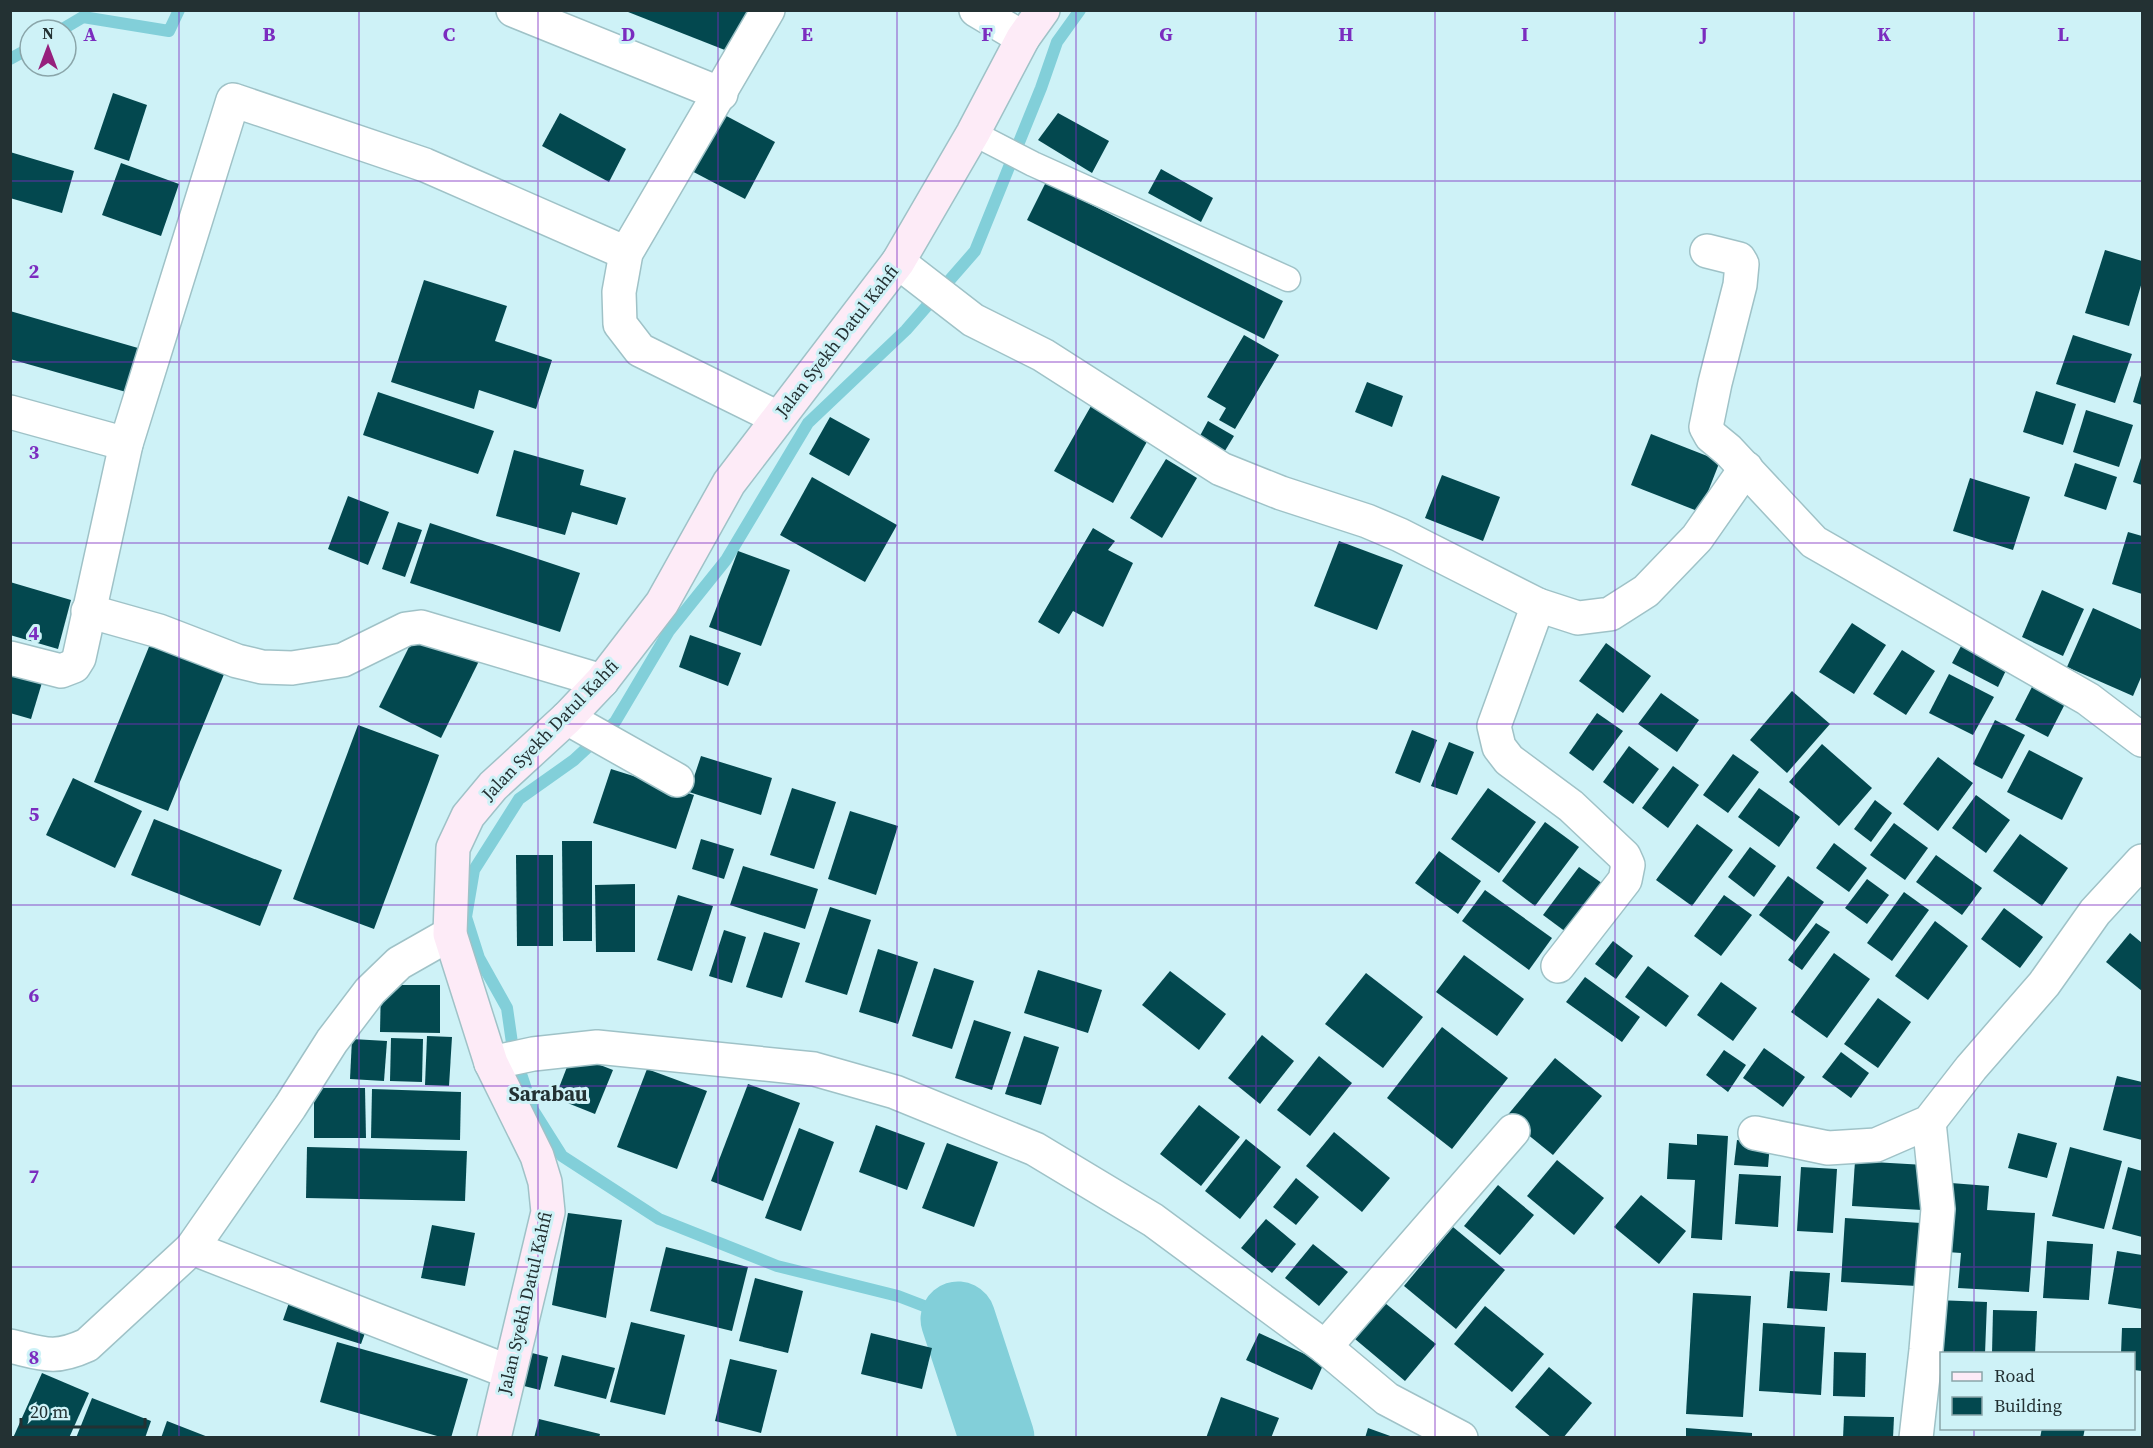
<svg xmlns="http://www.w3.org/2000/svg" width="2153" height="1448" font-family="'Source Serif 4',serif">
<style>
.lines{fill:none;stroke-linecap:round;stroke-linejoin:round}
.stream{stroke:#82cfd9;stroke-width:12}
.river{stroke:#82cfd9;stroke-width:75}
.building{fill:#03484f}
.lane-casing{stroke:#9fc2c7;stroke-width:27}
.street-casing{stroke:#9fc2c7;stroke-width:36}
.secondary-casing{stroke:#9fc2c7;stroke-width:36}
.lane{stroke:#fff;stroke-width:24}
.street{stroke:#fff;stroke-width:33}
.secondary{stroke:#fdebf7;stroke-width:33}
.grid{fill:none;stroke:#7b2cbf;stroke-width:1.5;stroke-opacity:0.55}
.labels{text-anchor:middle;stroke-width:6;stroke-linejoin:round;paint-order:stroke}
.street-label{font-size:18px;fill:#233133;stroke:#cef2f7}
.quarter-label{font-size:21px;font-weight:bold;fill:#233133;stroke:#cef2f7}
.grid-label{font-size:20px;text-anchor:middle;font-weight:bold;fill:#7b2cbf;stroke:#cef2f7;stroke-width:6;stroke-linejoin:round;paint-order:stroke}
</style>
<rect width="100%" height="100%" fill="#cef2f7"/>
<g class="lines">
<g class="stream">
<polyline points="61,30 83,17 169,31 179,10"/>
<polyline points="10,59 30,48"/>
<polyline points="958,1319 898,1296 777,1266 659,1219 562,1156 533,1110 513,1050 507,1008 479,958 466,917 474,870 519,799 574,760 615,722 669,631 726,560 808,423 906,330 975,251 1041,88 1057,42 1080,10"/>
</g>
<polyline class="river" points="958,1319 997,1438"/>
</g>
<g class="building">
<polygon points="623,10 751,10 735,54"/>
<polygon points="113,93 147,105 129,161 94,149"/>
<polygon points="717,111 775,142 745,199 686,168"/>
<polygon points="560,113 626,149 609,182 542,146"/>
<polygon points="1058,113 1109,141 1092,173 1038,140"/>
<polygon points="10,152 74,171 62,213 10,198"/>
<polygon points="121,163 179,184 161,236 102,215"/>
<polygon points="1161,169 1213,198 1201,222 1148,193"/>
<polygon points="1046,182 1283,301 1264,339 1027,220"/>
<polygon points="2105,250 2142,261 2142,282 2129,326 2085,313"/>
<polygon points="424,280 507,306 495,341 552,360 536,409 479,390 474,409 391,382"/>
<polygon points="10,311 138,348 126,392 10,359"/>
<polygon points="1244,335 1279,355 1235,429 1219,420 1226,408 1207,397"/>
<polygon points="2073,335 2132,354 2115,403 2056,384"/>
<polygon points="2142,372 2142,405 2133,402"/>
<polygon points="1367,382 1403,396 1392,427 1355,412"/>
<polygon points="2036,391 2076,404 2063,445 2023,432"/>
<polygon points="378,392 494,431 478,474 363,435"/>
<polygon points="1091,406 1149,438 1113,503 1054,471"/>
<polygon points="2086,410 2133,425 2119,467 2073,452"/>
<polygon points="830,417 870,439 849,476 809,454"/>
<polygon points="1208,421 1234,436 1220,459 1195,445"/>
<polygon points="1651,434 1720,461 1700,512 1631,485"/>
<polygon points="514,450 584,470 580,485 626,498 617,525 572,512 565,535 496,516"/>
<polygon points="2142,455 2142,485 2133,482"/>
<polygon points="1166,459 1197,478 1162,538 1130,518"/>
<polygon points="2075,463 2117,477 2106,510 2064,496"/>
<polygon points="1442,475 1500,497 1483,541 1425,518"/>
<polygon points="812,477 897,525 865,582 780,535"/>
<polygon points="1970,478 2030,497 2013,550 1953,531"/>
<polygon points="348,496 389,512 368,565 328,549"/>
<polygon points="398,522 422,530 405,577 382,569"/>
<polygon points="430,523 580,573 560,632 410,583"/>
<polygon points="1093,528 1115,541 1108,550 1133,563 1103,627 1073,611 1059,634 1038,622"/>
<polygon points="2128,532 2142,536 2142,594 2112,584"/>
<polygon points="1339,541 1403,565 1377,630 1314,606"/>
<polygon points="738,551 790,570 761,646 709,627"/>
<polygon points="10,582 71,600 58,649 10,635"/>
<polygon points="2042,590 2084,609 2063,656 2022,637"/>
<polygon points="2093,608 2142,630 2142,675 2133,696 2067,667"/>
<polygon points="1852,623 1886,645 1854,694 1819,672"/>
<polygon points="417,631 479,661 441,738 379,707"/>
<polygon points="155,632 229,662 168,811 94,782"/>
<polygon points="690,635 741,653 728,686 679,667"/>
<polygon points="1967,635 2012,658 1998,687 1952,663"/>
<polygon points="1606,643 1651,676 1623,713 1579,681"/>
<polygon points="1902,650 1935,671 1906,715 1873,694"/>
<polygon points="10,667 44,676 31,719 10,713"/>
<polygon points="1949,674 1994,697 1973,735 1929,713"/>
<polygon points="2035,681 2068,698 2048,737 2015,720"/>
<polygon points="1792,691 1830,724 1787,773 1750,740"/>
<polygon points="1661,693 1699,720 1677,752 1638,724"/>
<polygon points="1597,713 1623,731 1593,771 1569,753"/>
<polygon points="1995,720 2025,735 2002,779 1973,764"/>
<polygon points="358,725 439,755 374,929 293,899"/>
<polygon points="1412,730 1437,740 1420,783 1395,773"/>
<polygon points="1449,742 1474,752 1457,795 1431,786"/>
<polygon points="1822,744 1872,788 1839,826 1789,782"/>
<polygon points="1629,746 1659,769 1633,804 1603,782"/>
<polygon points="2029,750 2083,778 2062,820 2007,792"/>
<polygon points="1733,754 1759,772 1728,813 1703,795"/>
<polygon points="701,756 772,778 761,815 689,792"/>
<polygon points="1938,757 1973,783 1938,831 1903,804"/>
<polygon points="1673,766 1699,785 1668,828 1642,808"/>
<polygon points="611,769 694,795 676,849 593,823"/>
<polygon points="73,778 142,811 115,868 46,835"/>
<polygon points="792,788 836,802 814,869 770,855"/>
<polygon points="1488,788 1536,822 1499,873 1451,839"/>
<polygon points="1759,788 1800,817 1779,847 1738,817"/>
<polygon points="1976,795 2010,820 1986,853 1952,828"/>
<polygon points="1875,800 1892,813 1871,842 1854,829"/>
<polygon points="850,811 898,826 876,895 828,879"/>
<polygon points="154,819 282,870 260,926 131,875"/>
<polygon points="1545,822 1579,847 1535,906 1502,881"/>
<polygon points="1894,823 1928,848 1905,880 1870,855"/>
<polygon points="1697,824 1733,850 1692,906 1656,880"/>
<polygon points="2020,834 2068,868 2042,906 1993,871"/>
<polygon points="701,839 734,849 724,879 692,869"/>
<polygon points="562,841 592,841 592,941 563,941"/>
<polygon points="1834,843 1867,868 1849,892 1816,868"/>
<polygon points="1750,847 1776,866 1754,897 1728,877"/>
<polygon points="1439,851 1481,881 1458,914 1415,883"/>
<polygon points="516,855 553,855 553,946 517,946"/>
<polygon points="1936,855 1982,888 1962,915 1916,882"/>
<polygon points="743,866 818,889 805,929 730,905"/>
<polygon points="1579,867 1606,886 1570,935 1543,915"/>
<polygon points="1788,876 1824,902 1795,942 1759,915"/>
<polygon points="1867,879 1889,895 1867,924 1845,908"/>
<polygon points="635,884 635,952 596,952 595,885"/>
<polygon points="1485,890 1552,938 1529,970 1462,921"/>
<polygon points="1904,892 1929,910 1892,961 1867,943"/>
<polygon points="678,895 713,906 692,971 657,960"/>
<polygon points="1724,895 1752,915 1721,956 1694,936"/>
<polygon points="830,907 871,920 847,995 805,982"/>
<polygon points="2004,908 2043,937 2020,968 1981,939"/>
<polygon points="1935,921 1968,946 1928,1000 1895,976"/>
<polygon points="1816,923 1830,932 1802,970 1788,960"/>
<polygon points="724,930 746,937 732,983 709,976"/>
<polygon points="764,932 800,943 782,998 746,987"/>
<polygon points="2130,933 2142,943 2142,991 2106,962"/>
<polygon points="1613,941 1633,956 1616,979 1595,964"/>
<polygon points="878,949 918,962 898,1024 859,1012"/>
<polygon points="1834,953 1870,979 1827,1038 1791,1012"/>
<polygon points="1464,955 1524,999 1497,1036 1436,992"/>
<polygon points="1648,966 1689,996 1666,1027 1625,997"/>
<polygon points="934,968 974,981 952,1049 912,1036"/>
<polygon points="1038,970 1102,990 1088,1033 1024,1013"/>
<polygon points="1170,971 1226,1014 1199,1050 1142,1005"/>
<polygon points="1366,973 1423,1017 1383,1068 1325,1024"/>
<polygon points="1585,977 1640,1017 1622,1042 1566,1002"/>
<polygon points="1721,982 1757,1008 1733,1041 1697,1015"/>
<polygon points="381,985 440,985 440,1033 380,1032"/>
<polygon points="1878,998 1911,1022 1878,1068 1844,1044"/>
<polygon points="974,1020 1011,1032 992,1090 955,1078"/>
<polygon points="1442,1027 1508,1078 1452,1149 1387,1098"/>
<polygon points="1262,1035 1294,1061 1260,1104 1228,1078"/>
<polygon points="427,1036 452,1037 449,1086 425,1085"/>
<polygon points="1024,1036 1059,1047 1041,1105 1005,1094"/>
<polygon points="391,1038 423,1039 422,1082 390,1081"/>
<polygon points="352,1039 387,1041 384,1081 350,1079"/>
<polygon points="1764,1048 1805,1077 1783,1107 1743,1078"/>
<polygon points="1724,1050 1746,1065 1728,1092 1706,1075"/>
<polygon points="1841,1052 1869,1073 1851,1098 1822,1077"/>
<polygon points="572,1054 613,1070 595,1114 555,1098"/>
<polygon points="1319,1056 1352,1083 1310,1136 1277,1110"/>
<polygon points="1555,1058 1602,1096 1553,1155 1506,1117"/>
<polygon points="647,1069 707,1091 677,1169 617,1147"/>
<polygon points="2117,1076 2142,1082 2142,1140 2103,1130"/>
<polygon points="748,1084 800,1103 763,1201 711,1181"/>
<polygon points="314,1088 365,1088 366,1138 314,1138"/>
<polygon points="372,1089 461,1092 460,1140 371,1138"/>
<polygon points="1199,1105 1240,1137 1201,1186 1160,1154"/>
<polygon points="876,1125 925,1143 907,1190 859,1172"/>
<polygon points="799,1128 834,1142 801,1231 765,1218"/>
<polygon points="1334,1132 1390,1178 1362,1212 1306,1166"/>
<polygon points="2018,1133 2057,1143 2047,1178 2008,1168"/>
<polygon points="1697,1134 1728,1136 1722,1240 1691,1238 1695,1180 1667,1179 1669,1143 1697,1145"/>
<polygon points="1246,1139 1281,1167 1240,1219 1205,1191"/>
<polygon points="1737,1140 1770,1143 1768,1167 1734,1165"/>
<polygon points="947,1143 998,1162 974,1227 922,1208"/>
<polygon points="307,1147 467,1151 465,1201 306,1198"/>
<polygon points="2070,1147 2122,1161 2104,1229 2052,1216"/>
<polygon points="1557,1160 1604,1198 1574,1235 1527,1196"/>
<polygon points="1855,1161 1925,1165 1922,1210 1852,1206"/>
<polygon points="1801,1167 1837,1169 1833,1233 1797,1231"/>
<polygon points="2128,1167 2142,1171 2142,1237 2112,1229"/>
<polygon points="1739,1174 1781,1176 1778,1227 1735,1224"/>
<polygon points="1296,1178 1319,1197 1296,1225 1273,1207"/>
<polygon points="1951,1183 1989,1186 1987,1210 2035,1213 2029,1292 1958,1288 1961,1253 1947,1252"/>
<polygon points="1498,1185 1534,1215 1500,1255 1464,1226"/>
<polygon points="1641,1195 1686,1231 1659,1264 1614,1227"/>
<polygon points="568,1213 622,1220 606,1318 552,1305"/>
<polygon points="1845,1218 1921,1223 1917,1286 1841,1282"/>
<polygon points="1266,1219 1296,1244 1272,1273 1241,1248"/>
<polygon points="432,1225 475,1233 465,1286 421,1278"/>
<polygon points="1453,1227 1505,1270 1456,1329 1404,1286"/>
<polygon points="2047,1241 2093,1244 2089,1300 2043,1298"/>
<polygon points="1313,1244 1348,1272 1319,1306 1285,1278"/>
<polygon points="666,1247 748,1267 732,1331 650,1311"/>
<polygon points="2117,1251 2142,1255 2142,1309 2108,1304"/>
<polygon points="1790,1271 1830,1273 1827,1311 1787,1308"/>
<polygon points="755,1278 803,1291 788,1353 739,1341"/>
<polygon points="1693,1293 1751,1296 1743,1417 1686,1414"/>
<polygon points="291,1297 369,1322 361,1344 283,1320"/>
<polygon points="1936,1300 1987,1302 1985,1354 1942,1354 1942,1382 1934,1382"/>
<polygon points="1385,1303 1436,1344 1405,1381 1355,1339"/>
<polygon points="1485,1306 1544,1354 1512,1392 1454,1344"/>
<polygon points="1993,1310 2037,1311 2035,1354 1992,1354"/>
<polygon points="631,1322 685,1335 665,1415 610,1402"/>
<polygon points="1763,1323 1825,1327 1821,1395 1759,1391"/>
<polygon points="2122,1328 2142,1328 2142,1371 2134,1370 2134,1354 2121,1354"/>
<polygon points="871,1333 932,1348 922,1389 861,1374"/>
<polygon points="1259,1333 1324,1363 1312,1390 1246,1360"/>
<polygon points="337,1342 468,1379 451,1438 444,1438 320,1402"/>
<polygon points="524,1351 548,1357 540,1390 516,1384"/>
<polygon points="1834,1352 1866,1353 1865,1397 1833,1396"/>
<polygon points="562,1355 615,1368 606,1399 554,1386"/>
<polygon points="730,1359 777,1370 761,1433 715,1421"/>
<polygon points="1549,1367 1592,1403 1563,1438 1552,1438 1515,1407"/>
<polygon points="42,1373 89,1393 69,1438 13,1438"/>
<polygon points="1221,1397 1279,1418 1271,1438 1206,1438"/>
<polygon points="92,1398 151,1421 145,1438 76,1438"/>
<polygon points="1844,1416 1894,1417 1893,1438 1843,1438"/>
<polygon points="539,1419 600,1434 599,1438 534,1438"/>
<polygon points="167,1421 208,1437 208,1438 161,1438"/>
<polygon points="1368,1428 1393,1437 1393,1438 1365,1438"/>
<polygon points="1686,1428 1752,1433 1752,1438 1686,1438"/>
<polygon points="2042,1428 2085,1428 2083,1438 2040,1438"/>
</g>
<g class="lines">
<defs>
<polyline id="lane" points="973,133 1033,164 1288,279"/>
<g id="street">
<polyline points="513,10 721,94"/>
<polyline points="768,10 626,253 619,292 620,324 640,350 778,418"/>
<polyline points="976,10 1023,38"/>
<polyline points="1707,251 1739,259 1742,264 1740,285 1715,383 1706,427 1711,436 1728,450 1814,542 2088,699 2142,740"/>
<polyline points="898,262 973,320 1043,355 1221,469 1281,493 1367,521 1400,535 1538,605 1494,726 1499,747 1509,760 1571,806 1624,856 1628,865 1625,880 1558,966"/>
<polyline points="10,412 126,444"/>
<polyline points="1538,605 1578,618 1610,614 1646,591 1697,538 1746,468"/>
<polyline points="88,611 159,631 237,661 262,667 292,668 343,660 406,629 421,627 602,681"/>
<polyline points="10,658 61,671 74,666 79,658 126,444 233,100 425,165 626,253"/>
<polyline points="567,718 677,780"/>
<polyline points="491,1063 533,1054 597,1047 814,1069 895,1092 1035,1149 1153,1220 1325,1347 1387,1399 1461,1438"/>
<polyline points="1755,1133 1828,1148 1876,1145 1929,1122 1971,1068 2044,984 2095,912 2142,861"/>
<polyline points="192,1248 290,1107 332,1041 370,991 399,963 450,934"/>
<path d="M10 1346C44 1354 54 1360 87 1345L192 1248 509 1372"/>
<polyline points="1325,1347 1513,1131"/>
<polyline points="1916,1438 1926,1350 1938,1209 1929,1122"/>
</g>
<polyline id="secondary" points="494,1438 548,1212 545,1182 537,1156 491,1063 450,934 453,848 468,816 493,786 567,718 602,681 662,603 729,483 898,262 973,133 1023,38 1043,10"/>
</defs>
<use href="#lane" class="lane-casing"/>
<use href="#street" class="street-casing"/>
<use href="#secondary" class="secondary-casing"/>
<use href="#lane" class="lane"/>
<use href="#street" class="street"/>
<use href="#secondary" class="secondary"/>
</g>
<path class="grid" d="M179 10V1438M359 10V1438M538 10V1438M718 10V1438M897 10V1438M1076 10V1438M1256 10V1438M1435 10V1438M1615 10V1438M1794 10V1438M1974 10V1354M10 181H2142M10 362H2142M10 543H2142M10 724H2142M10 905H2142M10 1086H2142M10 1267H2142M1974 1428V1438"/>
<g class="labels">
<g class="street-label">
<text transform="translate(837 341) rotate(-52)" y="6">Jalan Syekh Datul Kahfi</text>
<text transform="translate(550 730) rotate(-46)" y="6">Jalan Syekh Datul Kahfi</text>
<text transform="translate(525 1303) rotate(-77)" y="6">Jalan Syekh Datul Kahfi</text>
</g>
<g class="quarter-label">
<text x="548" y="1101">Sarabau</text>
</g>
</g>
<g class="grid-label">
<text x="90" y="41">A</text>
<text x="269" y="41">B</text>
<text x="449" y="41">C</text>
<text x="628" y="41">D</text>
<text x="807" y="41">E</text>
<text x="987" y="41">F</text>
<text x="1166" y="41">G</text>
<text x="1346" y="41">H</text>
<text x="1525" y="41">I</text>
<text x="1704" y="41">J</text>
<text x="1884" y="41">K</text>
<text x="2063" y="41">L</text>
<text x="34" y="278">2</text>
<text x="34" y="459">3</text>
<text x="34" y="640">4</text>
<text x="34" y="821">5</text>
<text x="34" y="1002">6</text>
<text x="34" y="1183">7</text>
<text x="34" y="1364">8</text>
</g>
<rect width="2153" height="1448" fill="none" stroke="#233133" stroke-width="24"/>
<rect x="1940" y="1352" width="195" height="78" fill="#cef2f7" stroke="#8aa5a9" stroke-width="1.5"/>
<rect x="1952" y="1372" width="30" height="9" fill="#fdebf7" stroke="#8aa5a9" stroke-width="1.5"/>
<text x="1994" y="1382" font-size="18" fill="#233133">Road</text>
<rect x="1952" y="1397" width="30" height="18" fill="#03484f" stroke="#8aa5a9" stroke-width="1.5"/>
<text x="1994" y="1412" font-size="18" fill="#233133">Building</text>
<g transform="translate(48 48)"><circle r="28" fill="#cef2f7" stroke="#8aa5a9" stroke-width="1.5"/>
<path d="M0-4.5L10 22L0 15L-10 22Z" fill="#96207d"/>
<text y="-9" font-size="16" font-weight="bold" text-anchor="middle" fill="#233133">N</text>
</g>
<path d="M21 1418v9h124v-9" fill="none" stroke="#233133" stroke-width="3"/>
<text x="30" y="1418" font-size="18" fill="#233133" stroke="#cef2f7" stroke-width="4.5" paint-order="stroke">20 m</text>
</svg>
